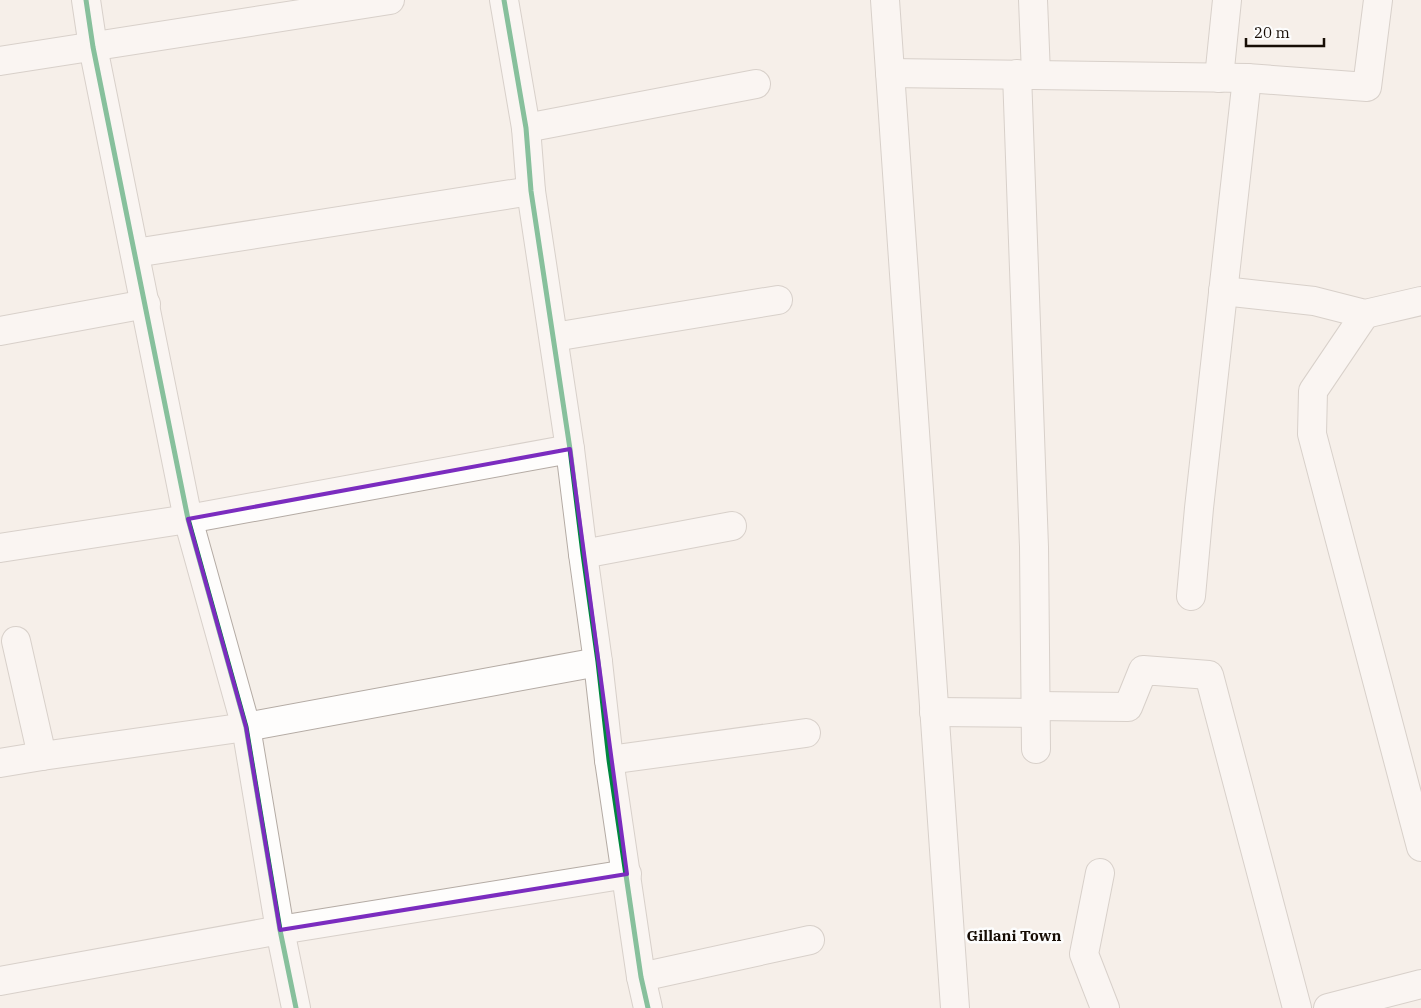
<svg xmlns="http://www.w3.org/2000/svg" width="1421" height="1008" font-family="'IBM Plex Serif',serif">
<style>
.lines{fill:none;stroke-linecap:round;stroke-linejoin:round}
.minor-casing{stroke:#b4aba4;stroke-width:30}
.tertiary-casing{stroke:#b4aba4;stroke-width:30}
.minor{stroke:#fefdfc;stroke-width:28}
.tertiary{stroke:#fefdfc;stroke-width:28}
.cycleway-casing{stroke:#fdfdfd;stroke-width:8}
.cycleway{stroke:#00873e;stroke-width:5}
.marked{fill:none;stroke:#7b2cbf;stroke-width:4;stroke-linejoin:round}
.labels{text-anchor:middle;stroke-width:5;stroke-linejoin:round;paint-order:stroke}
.neighbourhood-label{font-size:15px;font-weight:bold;fill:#170d05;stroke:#fdfdfd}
</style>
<rect width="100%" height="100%" fill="#f5efe9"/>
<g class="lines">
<defs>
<g id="minor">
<polyline points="86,0 93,47 188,519 246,727 280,930 296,1008"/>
<polyline points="885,0 955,1008"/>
<polyline points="1033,0 1036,74"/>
<polyline points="0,61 390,0"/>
<polyline points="890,73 1247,78 1367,87 1378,0"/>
<polyline points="1017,74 1034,547 1036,749"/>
<polyline points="1219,78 1227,0"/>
<polyline points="526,128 756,84"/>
<polyline points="135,253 531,191"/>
<polyline points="1223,291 1314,301 1365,314 1421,301"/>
<polyline points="1365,314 1313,391 1312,434 1421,847"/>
<polyline points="0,331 146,304"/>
<polyline points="554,337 778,300"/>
<polyline points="0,548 188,519 570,449"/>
<polyline points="583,554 732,526"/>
<polyline points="1191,596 1199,508 1247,78"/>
<polyline points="16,641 42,756"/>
<polyline points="1036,706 1128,707 1143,670 1209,675 1297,1008"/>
<polyline points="934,712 1036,713"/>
<polyline points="609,760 806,733"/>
<polyline points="0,763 42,756 246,727 598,662"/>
<polyline points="1100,873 1084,954 1105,1008"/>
<polyline points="641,977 810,940"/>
<polyline points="0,981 280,930 627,874"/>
<polyline points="1328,1008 1421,984"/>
</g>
<polyline id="tertiary" points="504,0 526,128 531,191 570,449 583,554 598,662 609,760 641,977 648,1008"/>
</defs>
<use href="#minor" class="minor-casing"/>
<use href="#tertiary" class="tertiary-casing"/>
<use href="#minor" class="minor"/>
<use href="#tertiary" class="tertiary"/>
<defs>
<g id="cycleway">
<polyline points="86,0 93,47 188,519 246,727 280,930 296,1008"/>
<polyline points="504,0 526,128 531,191 570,449 583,554 598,662 609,760 641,977 648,1008"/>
</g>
</defs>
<use href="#cycleway" class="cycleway-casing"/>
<use href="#cycleway" class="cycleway"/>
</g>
<path d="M0 0H1421V1008H0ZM570 449 627 874 280 930 246 727 188 519Z" fill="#f5efe9" fill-opacity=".55" fill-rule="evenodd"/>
<path class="marked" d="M570 449 627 874 280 930 246 727 188 519Z"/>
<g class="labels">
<g class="neighbourhood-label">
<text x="1014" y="941">Gillani Town</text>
</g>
</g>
<path d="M1246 38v8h78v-8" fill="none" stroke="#170d05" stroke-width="2.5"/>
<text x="1254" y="38" font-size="15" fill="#170d05" stroke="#fdfdfd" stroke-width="4" paint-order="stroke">20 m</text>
</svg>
